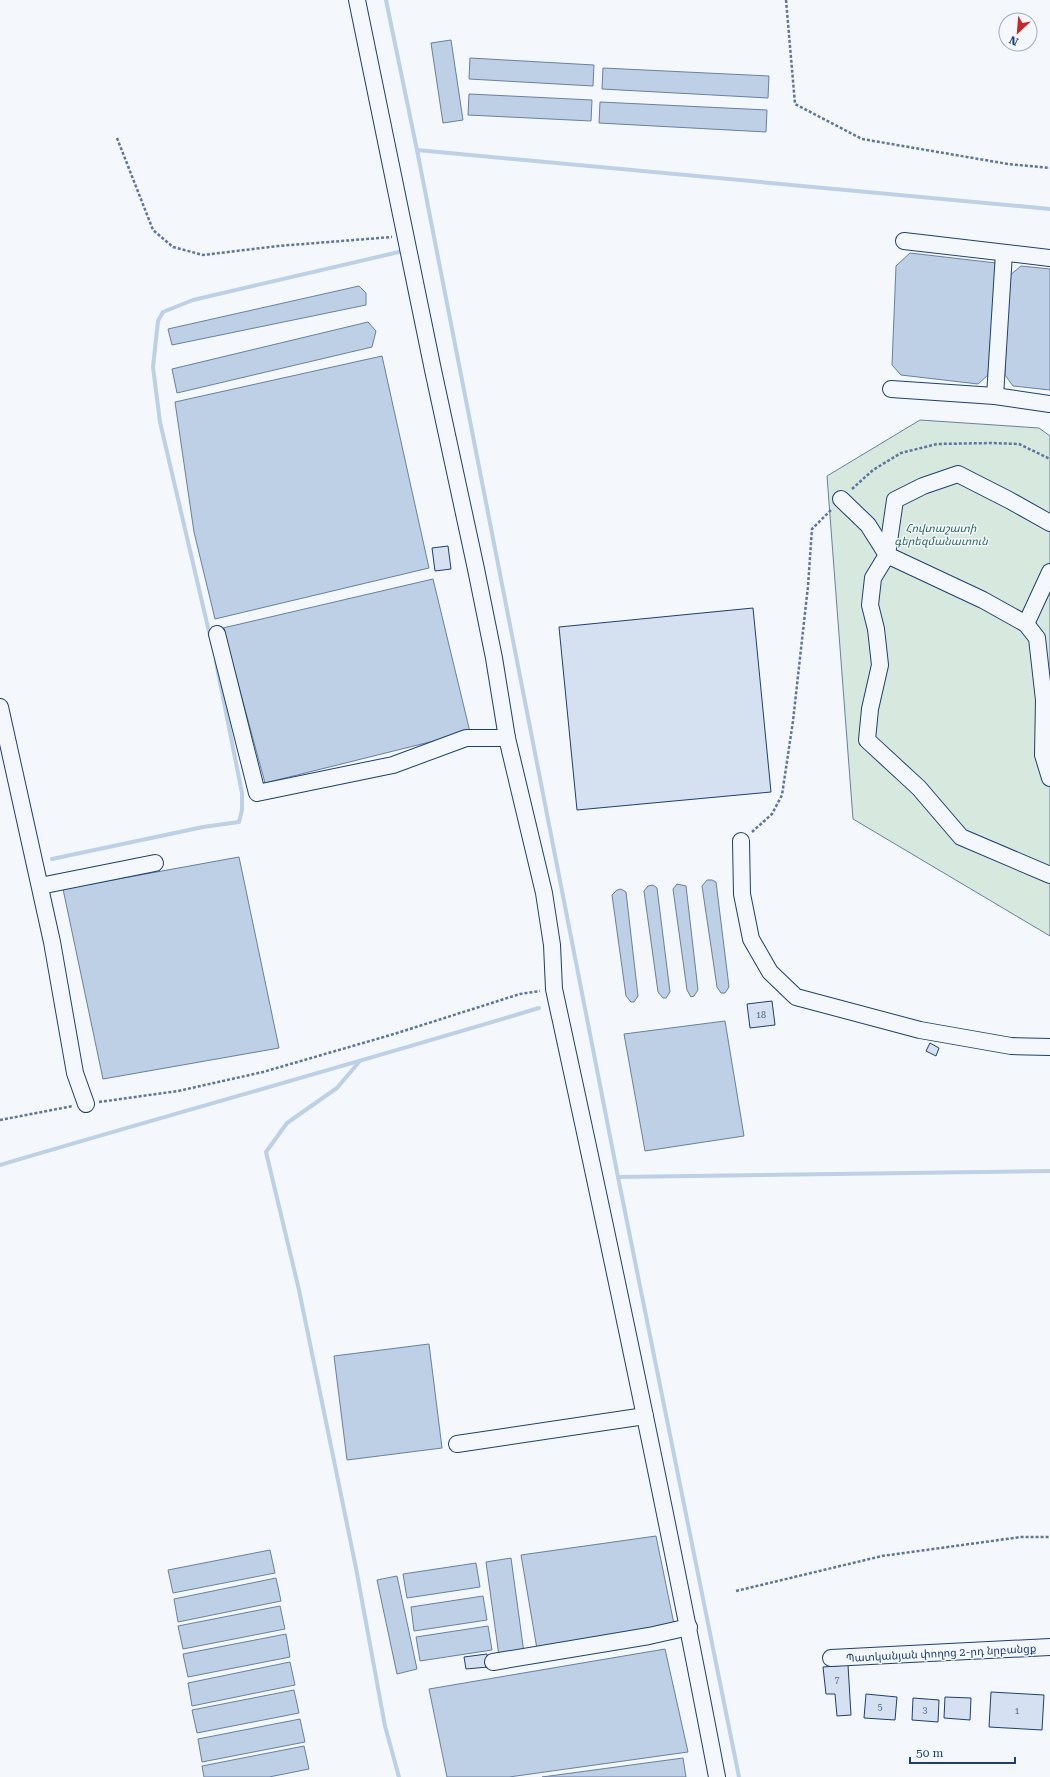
<svg xmlns="http://www.w3.org/2000/svg" width="1050" height="1777" font-family="'Roboto Serif','Noto Sans Armenian',serif">
<style>
.green{fill:#d7e8df;stroke:#687fa3}
.water{fill:#bed0e5;stroke:#687fa3}
.lines{fill:none;stroke-linecap:round;stroke-linejoin:round}
.stream{stroke:#bed0e5;stroke-width:4}
.building{fill:#d5e0f0;stroke:#1d3f73}
.minor-casing{stroke:#1d3f73;stroke-width:18}
.path{stroke:#5e769c;stroke-width:2.5;stroke-dasharray:3 2;stroke-linecap:butt}
.minor{stroke:#f4f7fb;stroke-width:16}
.labels{text-anchor:middle;stroke-width:3;stroke-linejoin:round;paint-order:stroke}
.number-label{font-size:9px;fill:#4b6792}
.park-label{font-size:11px;font-style:italic;fill:#2c6c60;stroke:#f4f7fb}
.street-label{font-size:11px;fill:#1d3f73;stroke:#f4f7fb}
</style>
<rect width="100%" height="100%" fill="#f4f7fb"/>
<polygon class="green" points="920,420 1039,428 1050,436 1050,936 853,819 827,476"/>
<g class="water">
<polygon points="451,40 463,120 443,123 431,43"/>
<polygon points="470,58 594,65 593,86 469,79"/>
<polygon points="603,68 769,76 768,98 602,89"/>
<polygon points="469,94 592,100 591,121 468,115"/>
<polygon points="600,102 767,110 766,132 599,123"/>
<polygon points="910,253 996,263 988,375 978,384 901,375 892,365 896,266"/>
<polygon points="1021,266 1050,269 1050,390 1013,386 1005,375 1009,276"/>
<polygon points="359,286 366,293 366,305 172,345 168,329"/>
<polygon points="368,322 376,331 372,347 177,393 172,369"/>
<polygon points="382,356 429,568 215,619 194,532 175,402"/>
<polygon points="433,579 470,732 265,783 223,628"/>
<polygon points="239,857 279,1048 103,1079 63,889"/>
<polygon points="707,880 712,880 716,882 729,987 725,993 721,993 717,987 702,886"/>
<polygon points="677,884 686,886 698,990 694,996 691,997 687,990 673,889"/>
<polygon points="653,885 657,888 670,992 666,998 663,998 658,992 644,891 648,886"/>
<polygon points="621,889 626,892 638,996 634,1002 631,1002 626,996 612,895 617,890"/>
<polygon points="725,1021 744,1136 645,1151 624,1034"/>
<polygon points="429,1344 442,1448 347,1460 334,1356"/>
<polygon points="656,1536 674,1624 537,1649 521,1555"/>
<polygon points="270,1550 275,1573 173,1593 168,1570"/>
<polygon points="511,1558 524,1653 499,1656 486,1562"/>
<polygon points="476,1563 480,1587 407,1598 403,1574"/>
<polygon points="397,1576 417,1669 397,1674 377,1580"/>
<polygon points="276,1578 281,1601 178,1622 174,1599"/>
<polygon points="483,1596 487,1620 414,1631 411,1607"/>
<polygon points="280,1606 285,1629 183,1649 178,1626"/>
<polygon points="488,1626 492,1650 420,1661 416,1637"/>
<polygon points="286,1634 290,1657 188,1677 183,1654"/>
<polygon points="665,1649 688,1752 509,1777 447,1777 429,1689"/>
<polygon points="290,1662 295,1685 192,1706 188,1683"/>
<polygon points="294,1690 299,1713 197,1733 192,1710"/>
<polygon points="300,1719 305,1742 202,1762 198,1739"/>
<polygon points="304,1746 309,1769 269,1777 204,1777 202,1766"/>
<polygon points="683,1758 686,1777 542,1777"/>
</g>
<g class="lines">
<g class="stream">
<polyline points="386,0 417,150 618,1177 739,1777"/>
<polyline points="417,150 1050,209"/>
<polyline points="210,636 160,422 153,367 158,321 163,312 193,300 399,252"/>
<polyline points="52,859 203,827 239,822 242,810 242,793 216,662"/>
<polyline points="359,1062 337,1088 287,1123 266,1152 299,1290 356,1568 385,1726 399,1777"/>
<path d="M0 1165C179 1112 360 1062 539 1008"/>
<polyline points="618,1177 1050,1171"/>
</g>
</g>
<g class="building">
<polygon points="448,546 451,569 435,571 432,548"/>
<polygon points="753,608 771,792 577,810 559,627"/>
<polygon points="772,1001 775,1025 750,1028 747,1004"/>
<polygon points="930,1043 939,1048 936,1056 926,1051"/>
<polygon points="487,1654 488,1667 466,1669 464,1657"/>
<polygon points="848,1665 851,1715 837,1716 835,1694 826,1694 823,1667"/>
<polygon points="991,1692 1044,1695 1042,1730 989,1727"/>
<polygon points="866,1694 897,1697 895,1720 864,1718"/>
<polygon points="945,1697 971,1698 970,1720 944,1718"/>
<polygon points="913,1698 939,1700 938,1722 912,1720"/>
</g>
<g class="lines">
<defs>
<g id="minor">
<path d="M357 0 433 370 476 569 494 658 507 738 544 893 552 945 554 989C611 1251 667 1514 717 1777"/>
<polyline points="904,241 1050,258"/>
<polyline points="891,389 995,396 1050,404"/>
<polyline points="995,396 1004,253"/>
<polyline points="841,499 868,525 887,555 983,600 1026,624 1037,638 1044,700 1043,755 1050,778"/>
<polyline points="1050,523 1009,500 958,474 923,486 895,500 887,555 873,578 870,605 876,629 880,665 870,709 867,740 919,788 961,837 1050,875"/>
<polyline points="1026,624 1050,572"/>
<polyline points="217,634 257,793 393,765 466,738 507,738"/>
<polyline points="0,707 52,942 75,1073 86,1104"/>
<polyline points="741,841 742,894 751,939 770,972 796,997 920,1030 1011,1046 1050,1047"/>
<polyline points="40,886 155,863"/>
<polyline points="457,1444 645,1416"/>
<polyline points="831,1658 1050,1647"/>
<polyline points="493,1662 649,1636 689,1627"/>
</g>
</defs>
<use href="#minor" class="minor-casing"/>
<g class="path">
<polyline points="786,0 795,104 862,139 1008,164 1050,168"/>
<polyline points="117,138 153,230 173,247 203,255 278,246 392,237"/>
<polyline points="852,489 873,470 901,453 937,444 991,443 1019,444 1050,459"/>
<polyline points="752,832 772,814 782,795 793,721 808,586 812,529 831,510"/>
<polyline points="99,1102 178,1091 263,1072 394,1034 520,994 540,991"/>
<polyline points="0,1120 73,1106"/>
<polyline points="736,1591 882,1556 1021,1537 1050,1537"/>
</g>
<use href="#minor" class="minor"/>
</g>
<g class="labels">
<g class="number-label">
<text x="761" y="1018">18</text>
<text x="837" y="1683">7</text>
<text x="880" y="1710">5</text>
<text x="925" y="1713">3</text>
<text x="1017" y="1714">1</text>
</g>
<g class="park-label">
<text x="941" y="532">Հովտաշատի<tspan x="941" dy="13">գերեզմանատուն</tspan></text>
</g>
<g class="street-label">
<text transform="translate(941 1653) rotate(-3)" y="4">Պատկանյան փողոց 2-րդ նրբանցք</text>
</g>
</g>
<g transform="translate(1018 32) rotate(206)"><circle r="19" fill="#f4f7fb" stroke="#9eadc5"/>
<path d="M0-3L7 15L0 10L-7 15Z" fill="#c62828"/>
<text y="-6" font-size="11" font-weight="bold" text-anchor="middle" fill="#1d3f73">N</text>
</g>
<path d="M910 1757v6h105v-6" fill="none" stroke="#1d3f73" stroke-width="2"/>
<text x="916" y="1757" font-size="12" fill="#1d3f73" stroke="#f4f7fb" stroke-width="3" paint-order="stroke">50 m</text>
</svg>
